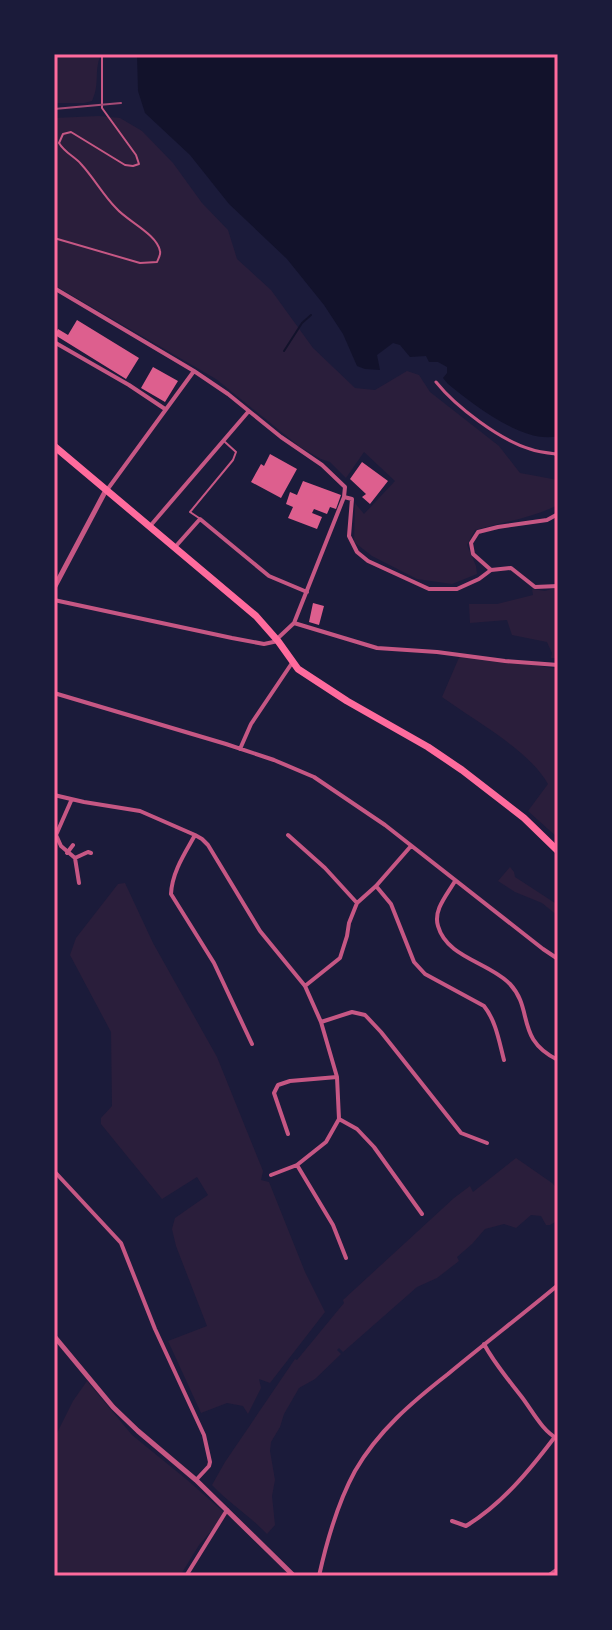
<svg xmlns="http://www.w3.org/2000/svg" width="612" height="1630" font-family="'Exo 2',sans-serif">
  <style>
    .green { fill: #2a1e3b }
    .water { fill: #12122b }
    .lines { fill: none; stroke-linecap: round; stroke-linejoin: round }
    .stream { stroke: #12122b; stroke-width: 2 }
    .building { fill: #dd5f8e }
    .service { stroke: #c65784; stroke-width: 2 }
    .pedestrian { stroke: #c65784; stroke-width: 3 }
    .minor { stroke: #c65784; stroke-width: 4 }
    .tertiary { stroke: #c65784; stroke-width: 5 }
    .primary { stroke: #ff6b9d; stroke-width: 7 }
    .rail { stroke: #a44b75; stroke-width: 2 }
    .neatline { fill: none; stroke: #ff6b9d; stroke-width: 3 }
  </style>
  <rect width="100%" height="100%" fill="#1b1b3a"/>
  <path class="green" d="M54,54H94V56L100,57C94,72 100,84 92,101L84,103H54Z
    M99,116L120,118L142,131L173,163L202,203L228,230L237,259L271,290L313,348L355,388L375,390L407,371L419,375L430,392L499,446L520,473L558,480V505C532,518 503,522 475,530L467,545L476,566L477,574L452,584L417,579L372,556L354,542L355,503L364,514L395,481L364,452L346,478L330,462L321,459L300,447L216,379L54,285V118Z
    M558,587V658H551L552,653L547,642L512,635L507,620L470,623L469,604H497L533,595L532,589L545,591Z
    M461,653L558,669V838L528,811L548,784C528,749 475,721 442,697Z
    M510,867L514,872L515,877L558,905V916L542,903L515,892L498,881Z
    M125,883L153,943L217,1057L263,1171L261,1180L269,1182L305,1272L325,1312L270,1383L259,1379L261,1388L248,1414L243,1406L227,1403L201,1413L168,1341L207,1326L176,1246L172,1229L175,1218L208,1195L197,1177L162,1199L101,1124V1118L112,1106L111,1032L70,955L76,938L118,884Z
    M516,1158L552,1183L558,1189V1220L550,1225H546L541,1216L531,1215L516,1228L504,1224L485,1229L472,1244L457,1257L459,1261L437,1278L417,1287L343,1352L339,1348L337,1350L341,1354L315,1379L299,1388L284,1414L280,1427L271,1442L270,1451L275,1480L272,1496L275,1525L267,1534C250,1516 229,1503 212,1485L225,1462L295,1359L297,1360L344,1303L343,1300L454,1198L470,1186L473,1192Z
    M87,1381L132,1435L186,1479L226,1514L199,1545L180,1576H54V1439L73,1401Z"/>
  <path class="water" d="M137,54H558V436C524,445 473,404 448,384L443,378L447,373V367L438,362H429L426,356L410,357L400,345L393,343L377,355L380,370L365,369L357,366L343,334L324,305L287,259L229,204L190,155L145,113L138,91Z"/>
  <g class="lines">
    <path class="stream" d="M284,351L302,323L311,315"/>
  </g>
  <path class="building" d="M77,320L139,358L126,379L55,335L58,329L68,335Z
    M153,367L178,381L165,402L141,388Z
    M270,454L297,469L281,498L251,482L261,464L264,466Z
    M362,462L388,481L370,504L362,497L366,494L350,479Z
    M303,481L341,495L336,509L330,507L327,514L314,509L312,513L322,517L317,529L288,518L293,507L286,504L290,492L297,495Z
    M313,603L324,606L319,625L309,622Z"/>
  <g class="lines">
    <path class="service" d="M54,238L140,263L157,262C158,259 161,255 160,251C157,234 127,221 116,208C103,195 94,178 81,164C74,156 65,153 59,143L63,134L71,132L125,165L133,166L139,164L136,155L102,108V54
      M199,518L190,512L233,460L236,452L225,442"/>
    <path class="pedestrian" d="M436,382C456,407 500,440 530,449C538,452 547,453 556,454"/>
    <path class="minor" d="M54,288L194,371L228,394L281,437L322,465L345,487L344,497L294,623L278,638
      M54,342L129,385L165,409
      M556,454L558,455
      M107,490L194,371
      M344,497L352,499L349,536L357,552L368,561L429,589H457L479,579L491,570L473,554L471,543L478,532L498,527L547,520L558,514
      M151,525L248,412
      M176,546L200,519L269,576L307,592
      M491,570L511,568L535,587L558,586
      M54,600L232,638L264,644L278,641
      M294,623L377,648L437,652L505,661L558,665
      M54,693L226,744L274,760L314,777L385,825L543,949L558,959
      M240,749L251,724L292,663
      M54,795L84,802L140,811L195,835L202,839L208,845L260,931L305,986L321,1022L337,1077L339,1119L326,1142L297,1165L271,1175
      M71,801L56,835L61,846L75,858L79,883
      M195,835C185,853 172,872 171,894L214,963L252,1044
      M288,835L325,868L357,903
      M67,853L73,845
      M75,858L88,852L91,853
      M455,881C447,895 433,910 438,926C447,958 489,962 510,984C534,1010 515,1039 558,1060
      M376,886L391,904L414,962L425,974L484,1006C496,1021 499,1041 504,1060
      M305,986L340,958L347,936L349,923L357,903L376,886L411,846
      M321,1022L352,1012L365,1015L381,1032L461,1133L487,1143
      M339,1119L357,1129L374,1147L422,1214
      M288,1134L274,1093L278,1085L290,1081L337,1077
      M297,1165L333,1225L346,1258
      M54,1171L121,1243L155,1329L204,1435L210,1462L209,1466L196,1480
      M484,1344C494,1363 508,1379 521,1396C532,1410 542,1431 558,1439
      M452,1521L466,1526C502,1504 529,1471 554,1438
      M186,1576L227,1510
      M319,1576C327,1540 337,1504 355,1471C378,1431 412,1402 448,1374C484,1344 522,1315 558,1285
      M548,1576L558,1569"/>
    <path class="tertiary" d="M54,588L106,490
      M54,1336L113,1407L138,1431L196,1480L294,1576"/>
    <path class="primary" d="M54,446L256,616L278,641L298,669L347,701L428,747L462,770L524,818L558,851"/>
    <path class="rail" d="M54,109L121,103"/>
  </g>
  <rect width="612" height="1630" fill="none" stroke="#1b1b3a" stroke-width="112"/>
  <rect x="56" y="56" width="500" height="1518" class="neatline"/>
</svg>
